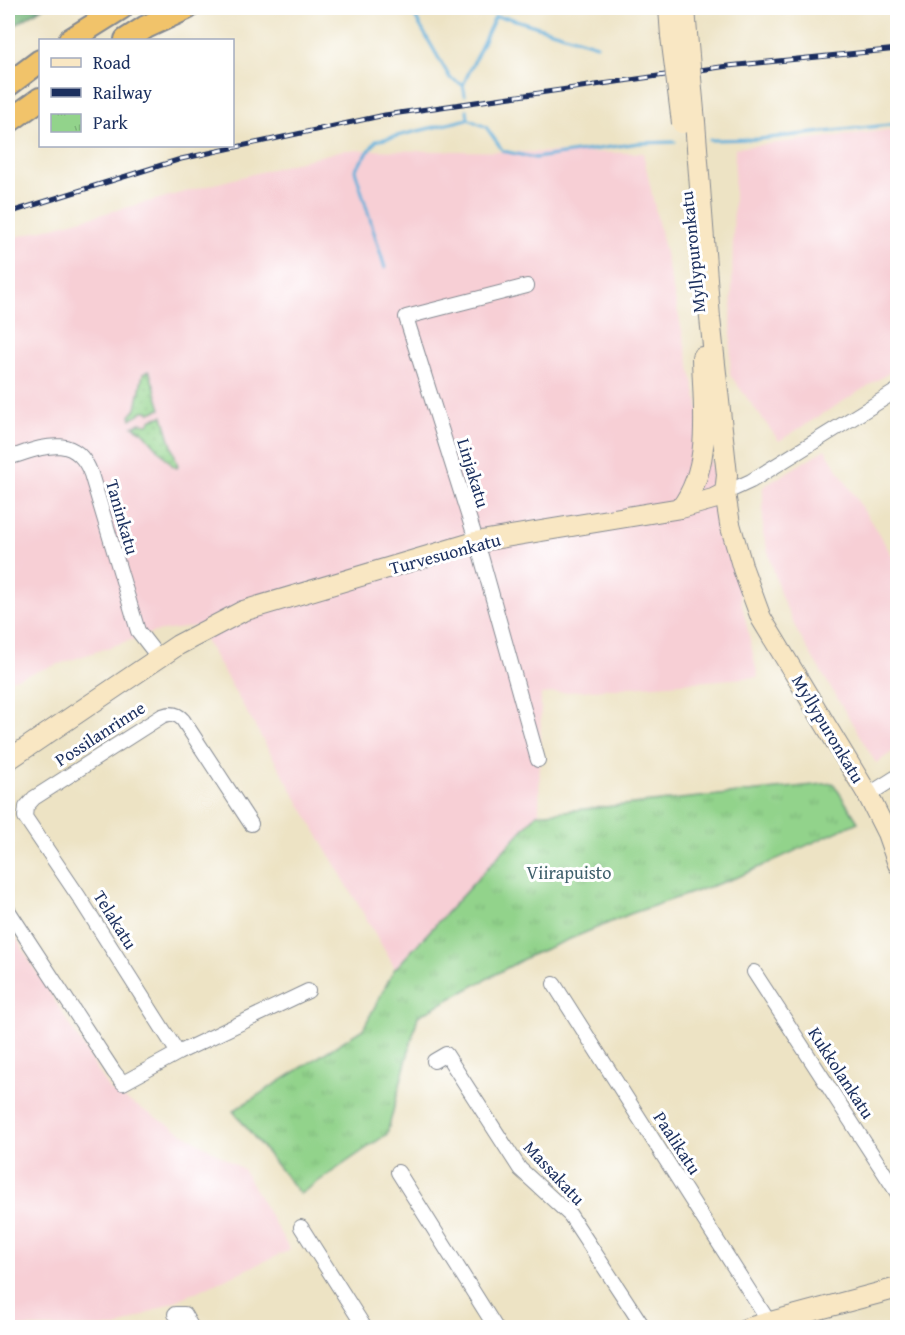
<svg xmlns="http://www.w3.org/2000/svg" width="905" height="1335" font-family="'Gentium Book Plus',serif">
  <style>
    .built { fill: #f7cfd5 }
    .grass { fill: url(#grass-dots); stroke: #568174; stroke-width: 1.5 }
    .forest { fill: url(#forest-firs); stroke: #48726a; stroke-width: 1.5 }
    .park { fill: url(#park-tufts); stroke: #568174; stroke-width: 1.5 }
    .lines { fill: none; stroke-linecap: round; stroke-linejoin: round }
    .stream { stroke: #60afda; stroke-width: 3 }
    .minor-casing { stroke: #848991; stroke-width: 16 }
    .secondary-casing { stroke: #848991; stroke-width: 22 }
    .trunk-casing { stroke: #848991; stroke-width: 26 }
    .minor { stroke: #fff; stroke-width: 14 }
    .secondary { stroke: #f9e7c3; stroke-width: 20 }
    .trunk { stroke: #f1c36a; stroke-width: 22 }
    .rail-casing { stroke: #1b2f5e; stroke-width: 5 }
    .rail { stroke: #fff; stroke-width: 3; stroke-dasharray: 9; stroke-linecap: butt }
    .secondary-bridge-casing { stroke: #848991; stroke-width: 22; stroke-linecap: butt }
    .secondary-bridge { stroke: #f9e7c3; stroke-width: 20 }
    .labels { text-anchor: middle; stroke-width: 6; stroke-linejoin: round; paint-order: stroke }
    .street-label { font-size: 18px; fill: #1b2f5e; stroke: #fff }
    .park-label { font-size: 18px; fill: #3f606c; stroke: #fff }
  </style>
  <defs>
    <pattern id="grass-dots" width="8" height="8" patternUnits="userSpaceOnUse" patternTransform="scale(1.5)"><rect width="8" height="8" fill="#92d38b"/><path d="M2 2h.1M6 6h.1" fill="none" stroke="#7db57a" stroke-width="1.8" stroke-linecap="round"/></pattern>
    <pattern id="forest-firs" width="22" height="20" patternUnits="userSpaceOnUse" patternTransform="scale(1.5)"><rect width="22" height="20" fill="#75b577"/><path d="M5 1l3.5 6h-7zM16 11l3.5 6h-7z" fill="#5f9465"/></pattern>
    <pattern id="park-tufts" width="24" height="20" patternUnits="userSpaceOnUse" patternTransform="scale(1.5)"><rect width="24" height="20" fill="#92d38b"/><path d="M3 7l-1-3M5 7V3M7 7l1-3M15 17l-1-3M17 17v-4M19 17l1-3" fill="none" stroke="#7db57a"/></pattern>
  </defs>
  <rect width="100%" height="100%" fill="#fff"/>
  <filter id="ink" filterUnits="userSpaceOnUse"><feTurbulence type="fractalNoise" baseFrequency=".0167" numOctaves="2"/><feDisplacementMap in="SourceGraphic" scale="12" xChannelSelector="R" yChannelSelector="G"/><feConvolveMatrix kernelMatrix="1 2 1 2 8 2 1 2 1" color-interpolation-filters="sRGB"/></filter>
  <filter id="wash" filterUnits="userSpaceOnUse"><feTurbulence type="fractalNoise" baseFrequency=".008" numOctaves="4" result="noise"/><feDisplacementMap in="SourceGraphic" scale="24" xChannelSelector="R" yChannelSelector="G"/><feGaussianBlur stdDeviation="1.35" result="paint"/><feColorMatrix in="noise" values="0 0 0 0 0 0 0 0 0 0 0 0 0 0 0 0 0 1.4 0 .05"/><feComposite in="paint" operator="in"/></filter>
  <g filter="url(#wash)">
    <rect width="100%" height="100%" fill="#ede3c4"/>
    <path class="built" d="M897,129V368L779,441L730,375L735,148Z
      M343,150L643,153L758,677L541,694L539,814L396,970L197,626L155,632L8,681V239Z
      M825,449L897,563V749L876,763L798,633L781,596L763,534V487Z
      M8,925L110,1090L243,1169L290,1250L117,1327H8Z"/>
    <path class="grass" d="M148,371L150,373L161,409L149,413L148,411H142L138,416L131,419L130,416L136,409L143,374Z
      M163,416L178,466L177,468L173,466L143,432L133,426L140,423L148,424L152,419Z"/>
    <path class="forest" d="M8,8H42L8,30Z"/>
    <path class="park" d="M833,783L858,822L738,877L630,914L529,956L418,1016L387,1134L300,1194L233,1111L363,1029L394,970L537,814Z"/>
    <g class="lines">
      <path class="stream" d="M410,8L450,78L463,85
        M465,95L463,85L495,17L509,18L597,45
        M467,110L468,119
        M710,140L759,139L898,124
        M385,268L355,170L376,141L468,119L486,127L503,151L535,158L639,143L675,142"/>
    </g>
  </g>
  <g filter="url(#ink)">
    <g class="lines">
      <g class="minor-casing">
        <path id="minor" d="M527,286L406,317L481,556L538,760
          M8,458C41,448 75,431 91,474L138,631L159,658
          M725,493L751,481L898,390
          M868,795L898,776
          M8,910L114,1072L123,1083L178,1053L308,991
          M754,972L898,1194
          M554,984L769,1322
          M178,1053L79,897L25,817L26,807L34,798L162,716C170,713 177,713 183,720L251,824
          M434,1061L446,1054L520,1169L570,1215L644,1328
          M398,1172L496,1328
          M301,1227L365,1328
          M175,1314H184L192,1328"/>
      </g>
      <g class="secondary-casing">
        <path id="secondary" d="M669,8L671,36
          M685,8L687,34
          M695,122L710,318L727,475L725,493L730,524L743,569L761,618L868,795L887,833L898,864
          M681,508C713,465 703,408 702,357
          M8,760L178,645L243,611L475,542L681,508L713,499L725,493
          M748,1328L898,1288"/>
      </g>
      <g class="trunk-casing">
        <path id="trunk" d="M70,40L121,8
          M126,40L146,27L187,8
          M8,85L40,61
          M8,122L40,99"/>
      </g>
      <use href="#minor" class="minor"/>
      <use href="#secondary" class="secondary"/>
      <use href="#trunk" class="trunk"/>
      <g class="rail-casing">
        <path id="rail" d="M8,213L181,159L385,115L728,66L898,49"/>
      </g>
      <use href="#rail" class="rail"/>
      <g class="secondary-bridge-casing">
        <path id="secondary-bridge" d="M687,34L695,122
          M671,36L682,123"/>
      </g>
      <use href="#secondary-bridge" class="secondary-bridge"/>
    </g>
  </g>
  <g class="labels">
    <g class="street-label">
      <text transform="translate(693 252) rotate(-96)" y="6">Myllypuronkatu</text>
      <text transform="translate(473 473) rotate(73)" y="6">Linjakatu</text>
      <text transform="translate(122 517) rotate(74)" y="6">Taninkatu</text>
      <text transform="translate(445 554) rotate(-15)" y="6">Turvesuonkatu</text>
      <text transform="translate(828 729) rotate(59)" y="6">Myllypuronkatu</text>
      <text transform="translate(100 734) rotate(-33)" y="6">Possilanrinne</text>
      <text transform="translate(115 920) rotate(58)" y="6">Telakatu</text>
      <text transform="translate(841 1073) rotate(57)" y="6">Kukkolankatu</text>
      <text transform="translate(677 1143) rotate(57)" y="6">Paalikatu</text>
      <text transform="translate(554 1173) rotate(47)" y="6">Massakatu</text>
    </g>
    <g class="park-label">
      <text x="569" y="879">Viirapuisto</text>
    </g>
  </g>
  <rect width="905" height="1335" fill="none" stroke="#fff" stroke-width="30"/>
  <rect x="39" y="39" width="195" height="108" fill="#ffffff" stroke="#a4acbf" stroke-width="1.5"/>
  <rect x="51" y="58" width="30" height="9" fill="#f9e7c3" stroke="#a4acbf" stroke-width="1.5"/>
  <text x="93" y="69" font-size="18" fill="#1b2f5e">Road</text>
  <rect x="51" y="88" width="30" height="9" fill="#1b2f5e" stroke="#a4acbf" stroke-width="1.5"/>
  <text x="93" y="99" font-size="18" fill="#1b2f5e">Railway</text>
  <rect x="51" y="114" width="30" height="18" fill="url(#park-tufts)" stroke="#a4acbf" stroke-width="1.5"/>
  <text x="93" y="129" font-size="18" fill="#1b2f5e">Park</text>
</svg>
